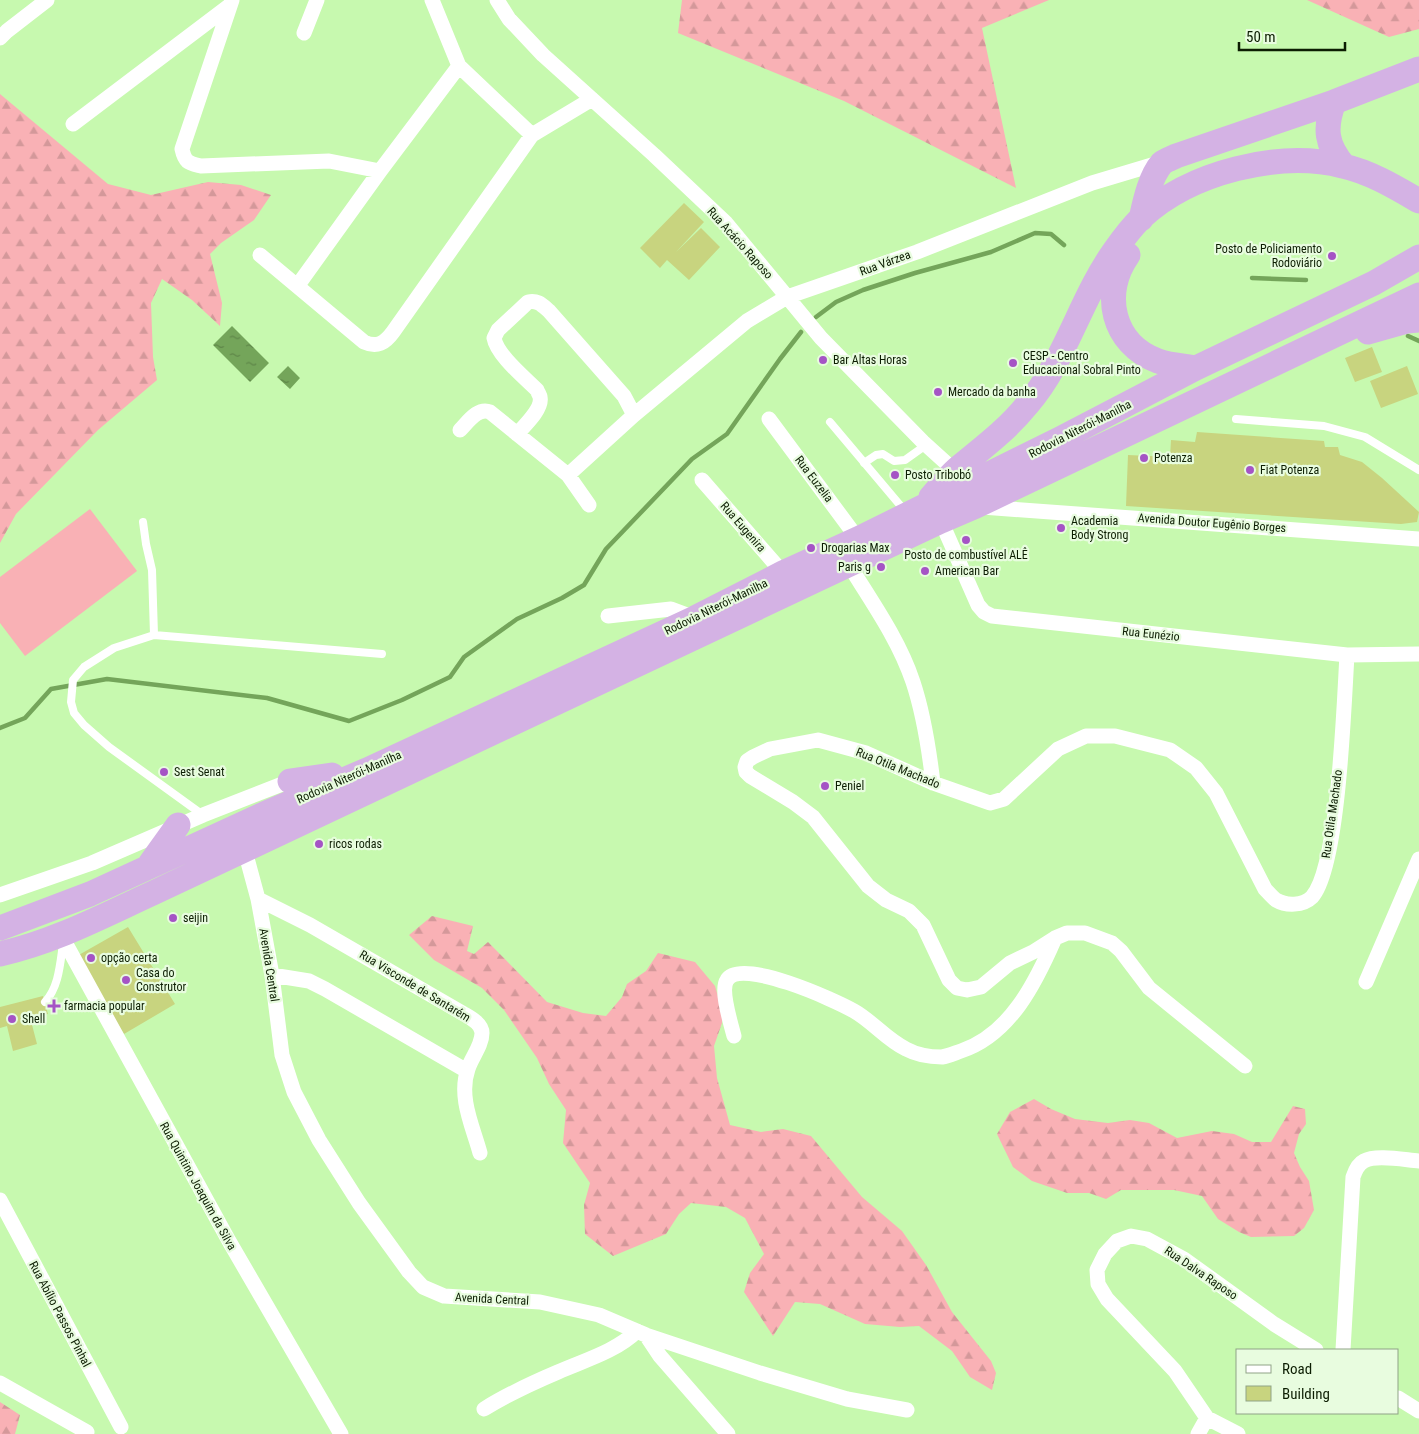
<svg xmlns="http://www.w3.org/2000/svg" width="1419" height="1434" font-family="'Roboto Condensed',sans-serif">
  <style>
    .forest { fill: url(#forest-firs) }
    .pitch { fill: #f9b1b5 }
    .water { fill: url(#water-ripples) }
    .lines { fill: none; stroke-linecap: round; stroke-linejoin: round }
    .stream { stroke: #74a55a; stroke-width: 4.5 }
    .building { fill: #c8d47f }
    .service { stroke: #fff; stroke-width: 8 }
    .minor { stroke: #fff; stroke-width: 15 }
    .trunk { stroke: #d4b2e4; stroke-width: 25 }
    .poi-dot { fill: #a554c5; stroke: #e8fcdf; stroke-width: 2 }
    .labels { text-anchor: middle; stroke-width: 4.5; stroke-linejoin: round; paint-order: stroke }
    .street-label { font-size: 12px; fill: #0c1d02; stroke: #e8fcdf }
    .poi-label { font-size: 12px; fill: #0c1d02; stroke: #e8fcdf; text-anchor: start }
  </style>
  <defs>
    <pattern id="forest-firs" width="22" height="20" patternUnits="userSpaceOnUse" patternTransform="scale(1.25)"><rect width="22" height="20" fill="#f9b1b5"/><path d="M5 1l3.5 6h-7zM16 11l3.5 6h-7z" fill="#d4989a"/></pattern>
    <pattern id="water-ripples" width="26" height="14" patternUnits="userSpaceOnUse" patternTransform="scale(1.25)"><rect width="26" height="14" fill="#74a55a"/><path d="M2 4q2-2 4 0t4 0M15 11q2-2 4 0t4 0" fill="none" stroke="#5e8648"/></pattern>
  </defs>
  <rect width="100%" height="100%" fill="#c7f9af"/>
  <path class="forest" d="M682,0H1049L982,28L1016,188L844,101L678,33Z
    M1307,0H1419V29L1389,37Z
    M0,94L108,184L151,195L208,182L241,185L271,195L254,220L221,243L210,254L222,303L220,326L192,300L162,279L151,303L153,357L157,380L98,430L16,514L0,543Z
    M432,916L473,926L467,951L474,954L488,942L547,1002L583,1013L606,1016L622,997L627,984L646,971L658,953L695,962L715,986L722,1011V1023L714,1046L717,1078L730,1125L761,1132L783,1129L811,1136L862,1197L902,1231L926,1265L952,1312L991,1361L996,1373L992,1390L970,1377L952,1351L919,1326L900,1327L865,1324L820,1304L795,1302L773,1336L744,1292L750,1273L764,1254L745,1218L726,1207L691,1203L679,1214L666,1234L613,1256L585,1234L584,1205L590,1183L563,1143L566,1110L549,1084L537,1058L504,1010L482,988L434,960L409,935Z
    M1034,1099L1051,1109L1075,1119L1108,1123L1130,1120L1149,1123L1177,1138L1212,1131L1234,1134L1252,1142H1271L1293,1106L1305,1109L1306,1124L1299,1134L1294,1153L1300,1167L1309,1181L1314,1210L1304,1228L1294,1236L1251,1237L1239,1232L1218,1219L1202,1196L1174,1190H1121L1106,1199L1089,1193H1067L1032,1181L1013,1167L997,1134L1010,1112Z
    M0,1402L20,1415L15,1434H0Z"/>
  <path class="pitch" d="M90,509L137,571L25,656L0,623V577Z"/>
  <path class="water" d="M232,326L269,363L250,382L213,345Z
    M288,366L300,378L290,389L277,377Z"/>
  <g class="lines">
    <path class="stream" d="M1252,278L1306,280
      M816,317L836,302L863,290L915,273L991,252L1035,233L1051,234L1064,245
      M1408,336L1419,341
      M0,728L25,718L51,689L107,679L267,698L349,721L402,700L450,677L464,657L517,619L562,598L584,585L606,549L692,459L727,434L780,359L801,332"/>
  </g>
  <path class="building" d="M684,203L704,222L676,252L701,228L720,247L689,280L667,260L660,268L640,248Z
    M1372,347L1382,372L1355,382L1345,358Z
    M1407,366L1418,394L1381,408L1370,381Z
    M1197,432L1324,441L1325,447H1338L1340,455L1362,462L1382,478L1419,512L1417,522L1401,524L1126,506L1128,455L1170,457L1171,440L1195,442Z
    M128,927L175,1004L124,1034L77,956Z
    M43,996L48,1014L30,1017L37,1044L13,1051L7,1026L0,1028V1007Z"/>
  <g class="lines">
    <path class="service" d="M1236,419L1324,426L1365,437L1419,470
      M830,422L905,511
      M864,463L876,455L883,454L894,461L905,460L926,445
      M143,522L146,544L152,570L154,635
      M203,815L109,747L84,725L74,713L71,702L73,680L84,667L114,648L154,635L382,654
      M45,1002C59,987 60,964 63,944"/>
    <path class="minor" d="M232,0L182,149C185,163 189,163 201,166L329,161L380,171
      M432,0L459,66L532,135
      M497,0L509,19L543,55L654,155L726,223L821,338L923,442L955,471
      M304,33L317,0
      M0,38L7,31L47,0
      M73,124L229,6
      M260,255L364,342C377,348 385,343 393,332L532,135L592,99
      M298,285L380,171L459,66
      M769,419L858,539
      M460,430C468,422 478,407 490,412L568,475L589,505
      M517,434C524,426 543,409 540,397C540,395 538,393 537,390C524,377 497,355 494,338L498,330L528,302C538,300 542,305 549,311L624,396L634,415
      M568,475L634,415L747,321L787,297L917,252L1092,183L1162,162
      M702,480L783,573
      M982,507L1419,539
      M941,521L978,605L984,612L992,616L1347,655L1419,654
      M849,565C872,602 899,640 913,682C924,715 929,749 933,783
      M608,616L671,609L695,618
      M245,851L258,899L272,975L282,1055L294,1092L319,1140L359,1203L409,1272L423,1287L444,1296L540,1302L599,1315L646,1335L760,1373L847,1399L907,1410
      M0,895L92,863L203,815L290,781
      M258,899L310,925L464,1014C471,1018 482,1024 482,1033C482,1046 471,1058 468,1069C458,1097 473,1127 480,1153
      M61,935L229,1241L341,1434
      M272,975L309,981L325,989L467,1071
      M1366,982L1419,859
      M734,1036C731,1024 720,990 727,980C740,957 835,1000 854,1011C872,1021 887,1040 906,1049C917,1055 929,1057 942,1057C948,1056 955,1053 961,1051C1010,1035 1036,982 1055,938
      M1245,1066L1149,988L1121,951L1112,943L1085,933H1067L1055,938L1033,952L1010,963L981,987L967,990L957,988L949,980L923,925L909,911L886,900L868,886L813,817L793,802L750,776L746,772L745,767L747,761L753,757L770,749L818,740L866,753L933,783L990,803L1004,799L1058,749L1086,736H1115L1170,750L1196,768L1216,793L1265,889C1268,892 1272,897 1276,900C1286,906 1303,906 1312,897C1339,867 1344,702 1347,655
      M0,1200L121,1427
      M646,1335L660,1356L728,1434
      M1343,1350L1353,1177C1355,1171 1358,1164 1364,1161C1376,1154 1405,1160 1419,1161
      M0,1383L87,1432
      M1398,1398L1419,1411
      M484,1409C508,1394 532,1383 558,1372C585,1360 615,1352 637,1331
      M1198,1434L1207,1418
      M1238,1434L1207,1418L1175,1371L1107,1299L1098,1284L1097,1270L1105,1254L1117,1241L1131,1236L1147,1239L1184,1259L1274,1324L1316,1350"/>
    <path class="trunk" d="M1334,102C1324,128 1326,145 1344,166
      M1141,219C1145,201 1150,177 1162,163C1166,160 1172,158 1176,156L1334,102L1419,69
      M1128,255C1101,293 1112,344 1158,361C1169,365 1184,366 1196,368
      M1368,332L1407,321L1419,320
      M931,497C940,487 948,477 957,469C981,449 1007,430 1027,405C1066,360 1080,299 1115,250C1122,240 1132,227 1141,218C1190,172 1279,150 1343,166C1370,172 1395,187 1419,201
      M290,781L332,775
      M150,864L178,825
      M0,928L90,894L264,814L367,770L695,618L783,573L858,539L1060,439L1196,368L1374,283L1419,257
      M0,954C54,942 103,916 153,893L941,521L976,506L1419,295"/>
  </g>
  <g class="poi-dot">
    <circle cx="1332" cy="256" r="5"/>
    <circle cx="823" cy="360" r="5"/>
    <circle cx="1013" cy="363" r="5"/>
    <circle cx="938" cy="392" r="5"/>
    <circle cx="1144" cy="458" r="5"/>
    <circle cx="1250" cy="470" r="5"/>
    <circle cx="895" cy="475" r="5"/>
    <circle cx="1061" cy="528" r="5"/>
    <circle cx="966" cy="540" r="5"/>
    <circle cx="811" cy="548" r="5"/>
    <circle cx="881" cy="567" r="5"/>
    <circle cx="925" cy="571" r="5"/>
    <circle cx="164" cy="772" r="5"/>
    <circle cx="825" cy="786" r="5"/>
    <circle cx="319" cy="844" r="5"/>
    <circle cx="173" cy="918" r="5"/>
    <circle cx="91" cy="958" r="5"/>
    <circle cx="126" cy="980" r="5"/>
    <path d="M51.5 998.5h5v5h5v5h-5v5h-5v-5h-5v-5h5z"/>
    <circle cx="12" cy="1019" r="5"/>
  </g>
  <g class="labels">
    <g class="street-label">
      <text transform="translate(740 243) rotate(48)" y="4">Rua Acácio Raposo</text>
      <text transform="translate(885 263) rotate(-20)" y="4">Rua Várzea</text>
      <text transform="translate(1080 429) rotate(-27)" y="4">Rodovia Niterói-Manilha</text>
      <text transform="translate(814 479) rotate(53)" y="4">Rua Euzelia</text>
      <text transform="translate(1212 523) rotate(4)" y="4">Avenida Doutor Eugênio Borges</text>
      <text transform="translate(743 527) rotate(49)" y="4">Rua Eugenira</text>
      <text transform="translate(716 607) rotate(-26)" y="4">Rodovia Niterói-Manilha</text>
      <text transform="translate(1151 634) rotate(6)" y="4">Rua Eunézio</text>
      <text transform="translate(898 768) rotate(22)" y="4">Rua Otila Machado</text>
      <text transform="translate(349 777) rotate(-24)" y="4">Rodovia Niterói-Manilha</text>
      <text transform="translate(1332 814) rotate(-82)" y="4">Rua Otila Machado</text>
      <text transform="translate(269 965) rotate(81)" y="4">Avenida Central</text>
      <text transform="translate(415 986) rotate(31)" y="4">Rua Visconde de Santarém</text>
      <text transform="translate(198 1186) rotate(61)" y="4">Rua Quintino Joaquim da Silva</text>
      <text transform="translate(1201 1273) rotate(34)" y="4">Rua Dalva Raposo</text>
      <text transform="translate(492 1299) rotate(3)" y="4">Avenida Central</text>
      <text transform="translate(60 1314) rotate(62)" y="4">Rua Abílio Passos Pinhal</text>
    </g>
    <g class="poi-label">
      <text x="1322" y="253" text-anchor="end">Posto de Policiamento<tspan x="1322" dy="14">Rodoviário</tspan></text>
      <text x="1023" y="360">CESP - Centro<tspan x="1023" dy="14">Educacional Sobral Pinto</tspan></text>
      <text x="833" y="364">Bar Altas Horas</text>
      <text x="948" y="396">Mercado da banha</text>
      <text x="1154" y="462">Potenza</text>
      <text x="1260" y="474">Fiat Potenza</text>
      <text x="905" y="479">Posto Tribobó</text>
      <text x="1071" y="525">Academia<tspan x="1071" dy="14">Body Strong</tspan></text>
      <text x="821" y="552">Drogarias Max</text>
      <text x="966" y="559" text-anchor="middle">Posto de combustível ALÊ</text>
      <text x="871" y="571" text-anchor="end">Paris g</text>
      <text x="935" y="575">American Bar</text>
      <text x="174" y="776">Sest Senat</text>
      <text x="835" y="790">Peniel</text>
      <text x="329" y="848">ricos rodas</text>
      <text x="183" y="922">seijin</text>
      <text x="101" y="962">opção certa</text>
      <text x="136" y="977">Casa do<tspan x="136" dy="14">Construtor</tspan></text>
      <text x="64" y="1010">farmacia popular</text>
      <text x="22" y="1023">Shell</text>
    </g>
  </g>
  <rect x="1236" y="1349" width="162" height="65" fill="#e8fcdf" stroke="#90a387"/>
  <rect x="1246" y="1365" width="25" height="8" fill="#ffffff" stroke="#90a387"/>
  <text x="1282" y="1374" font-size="15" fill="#0c1d02">Road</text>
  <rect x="1246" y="1386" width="25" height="15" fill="#c8d47f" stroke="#90a387"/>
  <text x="1282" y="1399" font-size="15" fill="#0c1d02">Building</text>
  <path d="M1239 42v8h106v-8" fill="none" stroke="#0c1d02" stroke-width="2.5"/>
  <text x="1246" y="42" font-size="15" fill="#0c1d02" stroke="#e8fcdf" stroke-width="4" paint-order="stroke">50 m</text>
</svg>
